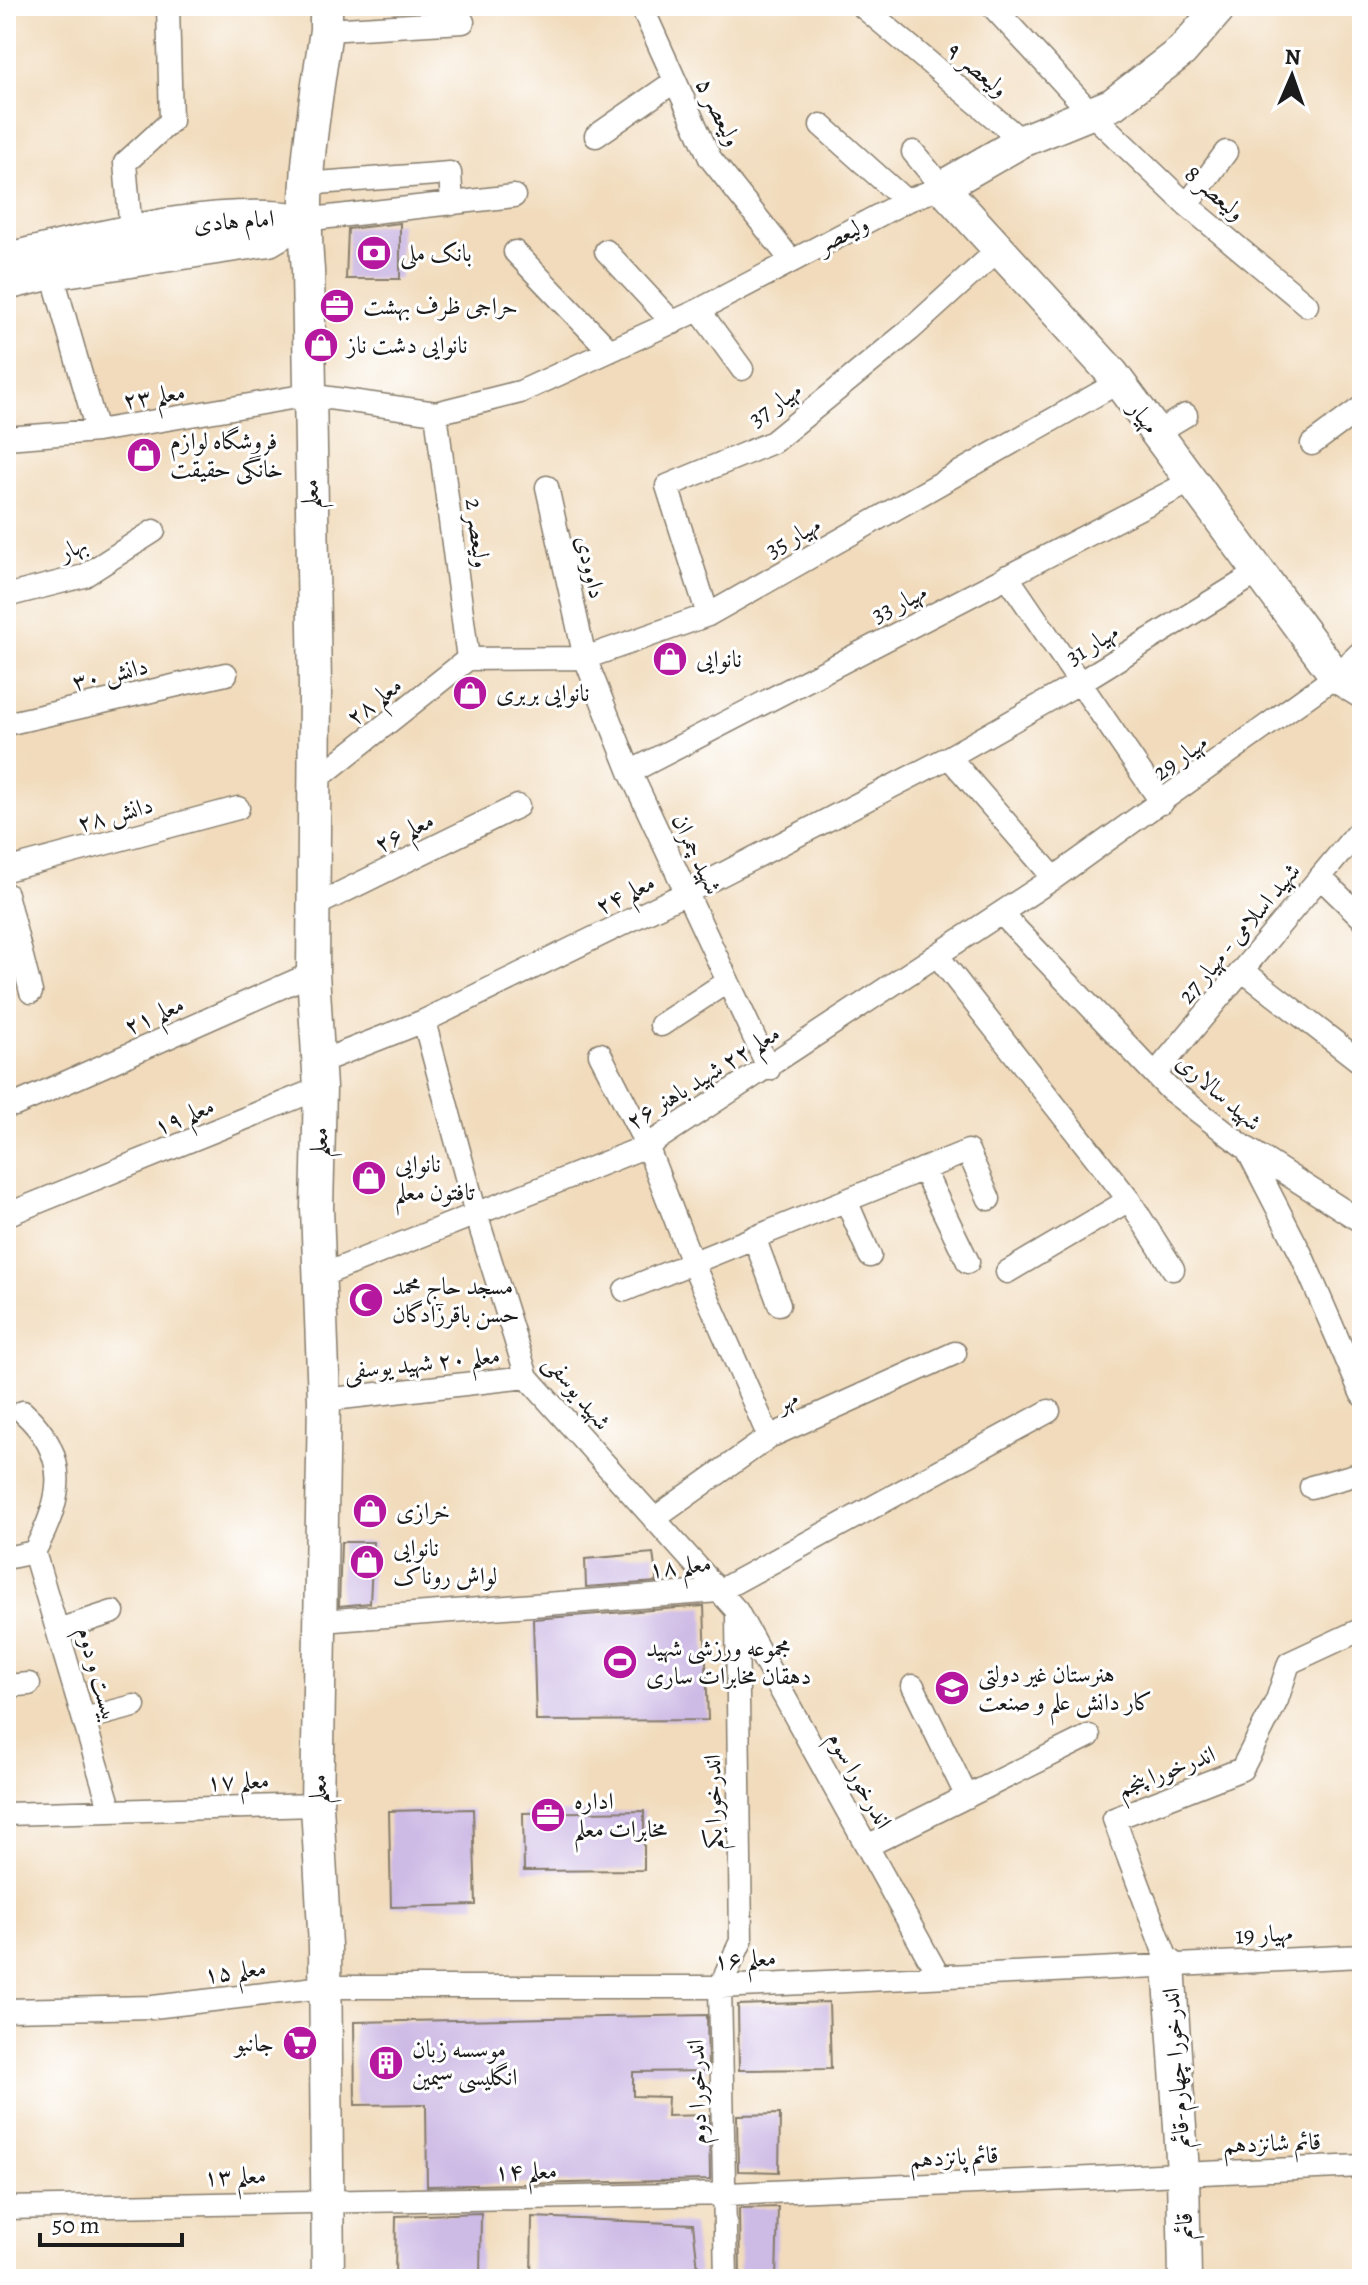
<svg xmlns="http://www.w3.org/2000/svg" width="1368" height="2285" font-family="Alegreya,Amiri,serif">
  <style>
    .building { fill: #cdbae5 }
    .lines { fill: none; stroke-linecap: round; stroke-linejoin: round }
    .street-casing { stroke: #867c6c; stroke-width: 25 }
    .secondary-casing { stroke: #867c6c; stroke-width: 35 }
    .street { stroke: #fff; stroke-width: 22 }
    .secondary { stroke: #fff; stroke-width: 32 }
    .labels { text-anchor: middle; stroke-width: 6; stroke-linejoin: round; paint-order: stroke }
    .street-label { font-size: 24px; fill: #1c1c1c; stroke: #fff }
    .poi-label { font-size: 24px; fill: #1c1c1c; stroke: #fff; text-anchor: start }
  </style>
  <rect width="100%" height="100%" fill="#fff"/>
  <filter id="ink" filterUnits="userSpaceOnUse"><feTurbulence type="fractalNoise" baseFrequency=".0125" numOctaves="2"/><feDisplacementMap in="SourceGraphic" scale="16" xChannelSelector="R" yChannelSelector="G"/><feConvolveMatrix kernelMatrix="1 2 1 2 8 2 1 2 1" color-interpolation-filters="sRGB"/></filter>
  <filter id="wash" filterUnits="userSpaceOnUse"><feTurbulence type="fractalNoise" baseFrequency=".006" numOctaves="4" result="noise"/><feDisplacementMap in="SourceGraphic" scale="32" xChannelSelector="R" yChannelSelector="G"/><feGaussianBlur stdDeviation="1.8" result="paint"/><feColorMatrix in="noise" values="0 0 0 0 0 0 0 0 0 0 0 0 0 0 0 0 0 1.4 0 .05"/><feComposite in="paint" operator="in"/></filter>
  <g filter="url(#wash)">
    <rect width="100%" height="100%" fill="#f1dbbc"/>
    <g id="blocks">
      <path class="building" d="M400,223V279H346L348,229Z
        M341,1542H373L370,1603L339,1606Z
        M653,1553L657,1582L586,1587L585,1559Z
        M704,1606L708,1720L536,1721L533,1619Z
        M473,1809L476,1905L391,1907L389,1811Z
        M644,1811V1870L524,1871L523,1813Z
        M829,2002L831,2069L739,2070L738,2005Z
        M707,2015L708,2071L633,2072V2096L668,2097L667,2116L709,2115L710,2180L427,2186L426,2104L355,2105L354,2022Z
        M780,2114L779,2172L738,2171L737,2115Z
        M778,2207L776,2279H740L739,2208Z
        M481,2213L480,2279H395L396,2216Z
        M532,2217L693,2224L699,2277L531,2279Z"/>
    </g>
  </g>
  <g filter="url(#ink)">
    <use href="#blocks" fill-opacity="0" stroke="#867c6c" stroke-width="2"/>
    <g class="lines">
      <g class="street-casing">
        <path id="street" d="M862,6L1022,141
          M992,6L1093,115L1187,205L1307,305
          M645,14L710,158L791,260
          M326,30L463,22
          M821,125L906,201
          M596,136L675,81
          M304,184L450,173L452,204
          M1187,205L1226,152
          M303,220L514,196
          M131,231L125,163L171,121L168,6
          M606,251L673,323
          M515,252L610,351
          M52,273L97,431
          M699,310L742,369
          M436,413L468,659
          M1156,433L1186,415
          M6,438L97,431L308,395L436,413L520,392L699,310L906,201L942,187L913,152
          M1312,444L1362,407
          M547,487L585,658L630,772L769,1069
          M1007,576L1162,803
          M6,596L84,576L154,531
          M708,615L667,486L773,442L910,330L999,249
          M468,659L585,658L708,615L1119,382
          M6,724L226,674
          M630,772L1192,481
          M312,783L468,659
          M6,870L238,808
          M1320,877L1362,918
          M1054,878L1336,676L1362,651
          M6,894L31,992
          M314,906L518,806
          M1001,913L1169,1089L1247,1149L1301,1254L1362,1395
          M937,955L1129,1200L1173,1269
          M1242,970L1362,1063
          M424,1021L476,1214L527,1377L737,1611L938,1975
          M661,1025L728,981
          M600,1054L647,1146L692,1262L769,1437
          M317,1063L424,1021L686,893L949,757L1079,683L1259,572
          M1156,1073L1362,827
          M15,1105L313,973
          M1248,1149L1362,1222
          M923,1169L968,1262
          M846,1200L870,1256
          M6,1215L320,1088
          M754,1237L779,1304
          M1007,1272L1129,1200
          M320,1276L647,1146L1054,878L949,757
          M625,1290L968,1151L989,1199
          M324,1400L527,1377
          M23,1412C71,1456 63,1499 34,1552
          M1311,1487L1362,1473
          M654,1519L769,1437L955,1353
          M34,1552L111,1811
          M6,1558L34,1552
          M321,1621L719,1591L1049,1411
          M58,1630L113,1612
          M6,1686L29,1684
          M913,1686L967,1797
          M84,1719L134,1706
          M6,1814L317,1805
          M867,1846L1089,1736
          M1169,1965L1114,1819L1242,1769L1277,1700L1289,1663L1362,1629
          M6,2010L153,2007L324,1987H720L1362,1956
          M6,2208L727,2194L1362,2166
          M726,2279L720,1987L741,1941L737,1616"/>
      </g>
      <g class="secondary-casing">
        <path id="secondary" d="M326,6V30C314,115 300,184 308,270L315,686L313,973L320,1088L317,1208L324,1400L317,1805L325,1946L328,2279
          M1221,6L1182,51L1113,104L1022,141L942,187L1112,373L1336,676L1362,692
          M6,259C97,239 211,206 303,220
          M6,284L52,273L269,240L303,220
          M1169,1965L1183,2172L1185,2279"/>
      </g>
      <use href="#street" class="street"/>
      <use href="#secondary" class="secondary"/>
    </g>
  </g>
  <defs>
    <g id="bank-disc" transform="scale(1.8)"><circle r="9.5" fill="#b5179e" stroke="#fff"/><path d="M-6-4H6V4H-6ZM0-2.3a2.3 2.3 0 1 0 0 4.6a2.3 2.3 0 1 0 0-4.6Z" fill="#fff"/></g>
    <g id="office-disc" transform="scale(1.8)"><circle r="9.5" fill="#b5179e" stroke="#fff"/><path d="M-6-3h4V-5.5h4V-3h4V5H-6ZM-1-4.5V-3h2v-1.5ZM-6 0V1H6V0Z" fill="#fff"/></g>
    <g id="shop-disc" transform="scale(1.8)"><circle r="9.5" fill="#b5179e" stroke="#fff"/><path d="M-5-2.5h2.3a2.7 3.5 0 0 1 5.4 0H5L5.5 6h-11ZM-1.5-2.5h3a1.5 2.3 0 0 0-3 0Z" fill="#fff"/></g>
    <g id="mosque-disc" transform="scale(1.8)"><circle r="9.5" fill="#b5179e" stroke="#fff"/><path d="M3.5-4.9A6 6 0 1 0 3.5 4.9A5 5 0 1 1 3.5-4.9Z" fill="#fff"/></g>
    <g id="stadium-disc" transform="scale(1.8)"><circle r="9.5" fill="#b5179e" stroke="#fff"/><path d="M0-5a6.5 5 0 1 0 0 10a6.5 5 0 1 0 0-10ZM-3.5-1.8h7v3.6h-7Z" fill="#fff"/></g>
    <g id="school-disc" transform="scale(1.8)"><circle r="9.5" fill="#b5179e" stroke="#fff"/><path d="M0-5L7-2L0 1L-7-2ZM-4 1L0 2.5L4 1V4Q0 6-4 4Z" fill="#fff"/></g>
    <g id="supermarket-disc" transform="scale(1.8)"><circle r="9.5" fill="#b5179e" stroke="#fff"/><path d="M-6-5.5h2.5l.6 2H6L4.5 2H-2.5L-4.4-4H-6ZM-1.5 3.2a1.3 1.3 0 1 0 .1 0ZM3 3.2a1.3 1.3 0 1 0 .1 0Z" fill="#fff"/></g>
    <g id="building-disc" transform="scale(1.8)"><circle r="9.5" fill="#b5179e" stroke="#fff"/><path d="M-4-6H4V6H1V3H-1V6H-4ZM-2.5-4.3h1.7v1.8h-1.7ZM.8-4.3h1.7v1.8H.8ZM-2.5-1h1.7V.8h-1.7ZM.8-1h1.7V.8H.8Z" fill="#fff"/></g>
  </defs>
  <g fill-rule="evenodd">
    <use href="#bank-disc" x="374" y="253"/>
    <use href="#office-disc" x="337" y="306"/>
    <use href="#shop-disc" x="321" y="345"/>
    <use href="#shop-disc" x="144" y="455"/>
    <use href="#shop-disc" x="670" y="659"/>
    <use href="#shop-disc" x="470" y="693"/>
    <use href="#shop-disc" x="369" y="1178"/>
    <use href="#mosque-disc" x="366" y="1300"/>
    <use href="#shop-disc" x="370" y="1511"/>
    <use href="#shop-disc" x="367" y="1562"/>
    <use href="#stadium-disc" x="620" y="1662"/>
    <use href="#school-disc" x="952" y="1688"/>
    <use href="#office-disc" x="548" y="1815"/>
    <use href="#supermarket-disc" x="300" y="2043"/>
    <use href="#building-disc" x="386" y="2063"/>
  </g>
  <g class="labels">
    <g class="street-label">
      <text transform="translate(977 69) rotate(40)" y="8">ولیعصر ۹</text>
      <text transform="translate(719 112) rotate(64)" y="8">ولیعصر ۵</text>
      <text transform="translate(1215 193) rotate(41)" y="8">ولیعصر 8</text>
      <text transform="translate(234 221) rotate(-4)" y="8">امام هادی</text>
      <text transform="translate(843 234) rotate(-27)" y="8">ولیعصر</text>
      <text transform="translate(154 396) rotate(-9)" y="8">معلم ۲۳</text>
      <text transform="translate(775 404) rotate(-36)" y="8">مهیار 37</text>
      <text transform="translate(1144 417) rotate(53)" y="8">مهیار</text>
      <text transform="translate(310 494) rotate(-91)" y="8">معلم</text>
      <text transform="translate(478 533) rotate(83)" y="8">ولیعصر 2</text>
      <text transform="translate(793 537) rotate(-30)" y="8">مهیار 35</text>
      <text transform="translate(73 548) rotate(-24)" y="8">بهار</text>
      <text transform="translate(591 567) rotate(77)" y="8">داوودی</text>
      <text transform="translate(899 603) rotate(-27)" y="8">مهیار 33</text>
      <text transform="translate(1092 644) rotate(-32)" y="8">مهیار 31</text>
      <text transform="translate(110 674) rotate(-13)" y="8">دانش ۳۰</text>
      <text transform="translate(374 701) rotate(-38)" y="8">معلم ۲۸</text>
      <text transform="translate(1180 757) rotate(-36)" y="8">مهیار 29</text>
      <text transform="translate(115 814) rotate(-15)" y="8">دانش ۲۸</text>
      <text transform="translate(404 832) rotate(-26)" y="8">معلم ۲۶</text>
      <text transform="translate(697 854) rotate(65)" y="8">شهید چمران</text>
      <text transform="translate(625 894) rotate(-26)" y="8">معلم ۲۴</text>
      <text transform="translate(1239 933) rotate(-50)" y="8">شهید اسلامی - مهیار 27</text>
      <text transform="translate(154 1015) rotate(-24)" y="8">معلم ۲۱</text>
      <text transform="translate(703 1077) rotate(-32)" y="8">معلم ۲۲ شهید باهنر ۲۶</text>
      <text transform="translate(1219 1092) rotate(41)" y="8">شهید سالاری</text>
      <text transform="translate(184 1116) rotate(-22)" y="8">معلم ۱۹</text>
      <text transform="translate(319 1142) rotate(-88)" y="8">معلم</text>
      <text transform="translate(422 1363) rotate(-6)" y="8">معلم ۲۰ شهید یوسفی</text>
      <text transform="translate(578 1392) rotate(51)" y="8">شهید یوسفی</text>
      <text transform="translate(787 1400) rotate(-24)" y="8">مهر</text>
      <text transform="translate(680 1566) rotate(-6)" y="8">معلم ۱۸</text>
      <text transform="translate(98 1674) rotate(74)" y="8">بیست و دوم</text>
      <text transform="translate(1166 1771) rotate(-21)" y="8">اندرخورا پنجم</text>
      <text transform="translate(860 1780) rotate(61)" y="8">اندرخورا سوم</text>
      <text transform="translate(238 1781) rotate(-2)" y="8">معلم ١٧</text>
      <text transform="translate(318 1789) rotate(-90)" y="8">معلم</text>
      <text transform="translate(713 1802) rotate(-91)" y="8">اندرخورا یکم</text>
      <text transform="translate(1264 1934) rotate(-3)" y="8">مهیار 19</text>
      <text transform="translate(745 1959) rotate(-3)" y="8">معلم ۱۶</text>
      <text transform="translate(235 1971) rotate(-7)" y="8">معلم ۱۵</text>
      <text transform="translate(1176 2068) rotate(-94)" y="8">اندرخورا چهارم-قائم</text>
      <text transform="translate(697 2092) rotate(-92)" y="8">اندرخورا دوم</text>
      <text transform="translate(1272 2143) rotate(-2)" y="8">قائم شانزدهم</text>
      <text transform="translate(954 2157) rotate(-3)" y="8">قائم پانزدهم</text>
      <text transform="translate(526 2171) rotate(-1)" y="8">معلم ۱۴</text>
      <text transform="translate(235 2176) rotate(-2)" y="8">معلم ١٣</text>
      <text transform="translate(1184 2226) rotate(-91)" y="8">قائم</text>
    </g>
    <g class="poi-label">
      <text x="400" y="261">بانک ملی</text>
      <text x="363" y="314">حراجی ظرف بهشت</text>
      <text x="347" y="353">نانوایی دشت ناز</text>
      <text x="170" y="449">فروشگاه لوازم<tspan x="170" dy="28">خانگی حقیقت</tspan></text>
      <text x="696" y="667">نانوایی</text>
      <text x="496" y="701">نانوایی بربری</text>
      <text x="395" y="1172">نانوایی<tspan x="395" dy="28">تافتون معلم</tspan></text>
      <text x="392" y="1294">مسجد حاج محمد<tspan x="392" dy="28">حسن باقرزادگان</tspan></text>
      <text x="396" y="1519">خرازی</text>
      <text x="393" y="1556">نانوایی<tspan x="393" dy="28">لواش روناک</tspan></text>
      <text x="646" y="1656">مجموعه ورزشی شهید<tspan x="646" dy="28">دهقان مخابرات ساری</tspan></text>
      <text x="978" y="1682">هنرستان غیر دولتی<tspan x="978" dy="28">کار دانش علم و صنعت</tspan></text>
      <text x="574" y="1809">اداره<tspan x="574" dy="28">مخابرات معلم</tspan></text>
      <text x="274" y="2051" text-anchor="end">جانبو</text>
      <text x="412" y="2057">موسسه زبان<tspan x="412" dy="28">انگلیسی سیمین</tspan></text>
    </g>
  </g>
  <rect width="1368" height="2285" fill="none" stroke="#fff" stroke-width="32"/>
  <g transform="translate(1292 76) rotate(2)" stroke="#ffffff" stroke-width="6" paint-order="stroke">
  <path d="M0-6L14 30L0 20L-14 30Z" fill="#1c1c1c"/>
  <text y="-12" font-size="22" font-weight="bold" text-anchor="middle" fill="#1c1c1c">N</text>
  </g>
  <path d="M40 2233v12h142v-12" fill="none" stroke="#1c1c1c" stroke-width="4"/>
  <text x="52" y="2233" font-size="24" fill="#1c1c1c" stroke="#ffffff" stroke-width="6" paint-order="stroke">50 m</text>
</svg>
